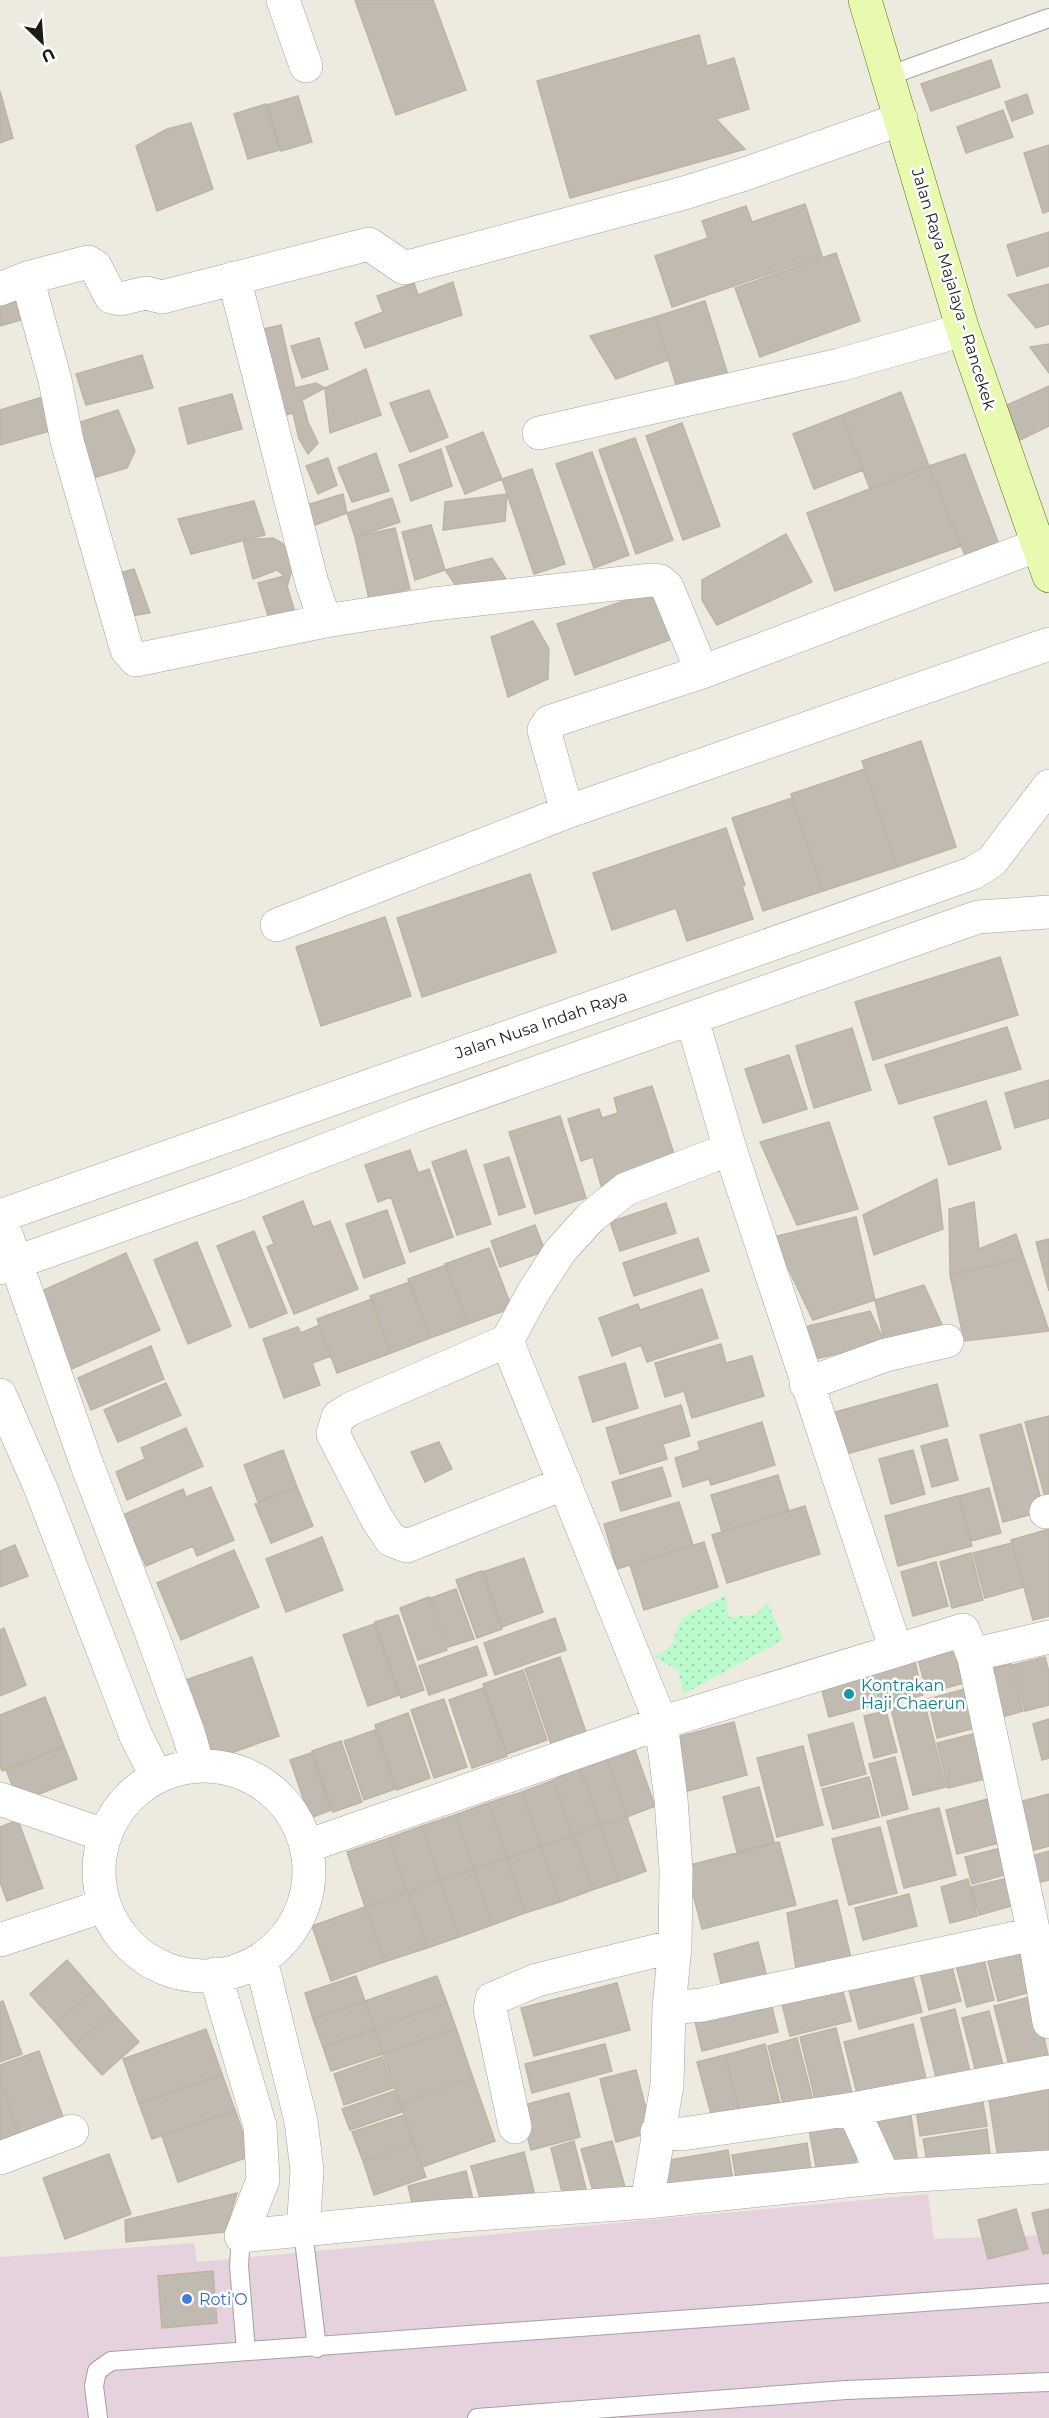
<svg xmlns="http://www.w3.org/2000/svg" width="1049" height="2418" font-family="Montserrat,sans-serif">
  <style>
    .railway { fill: #e6d1de }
    .park { fill: url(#park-dots) }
    .building { fill: #c1bab0; stroke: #bfb4a2; stroke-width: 1.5 }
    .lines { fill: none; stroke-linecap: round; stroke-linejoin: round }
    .service-casing { stroke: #a2a2a2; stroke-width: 20 }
    .minor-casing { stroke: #a2a2a2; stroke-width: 34 }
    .secondary-casing { stroke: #507102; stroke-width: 34 }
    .service { stroke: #fff; stroke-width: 18 }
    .minor { stroke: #fff; stroke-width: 33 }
    .secondary { stroke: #e8fab0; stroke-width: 33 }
    .culture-dot { fill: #0f9aa8; stroke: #fff; stroke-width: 2 }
    .shop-dot { fill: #3f7fe0; stroke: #fff; stroke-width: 2 }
    .labels { text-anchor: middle; stroke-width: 5; stroke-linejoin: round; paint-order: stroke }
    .street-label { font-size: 16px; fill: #1b1b1b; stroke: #fff }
    .culture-label { font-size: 16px; fill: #0d838f; stroke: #fff; text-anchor: start }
    .shop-label { font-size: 16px; fill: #366cbe; stroke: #fff; text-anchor: start }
  </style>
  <defs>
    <pattern id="park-dots" width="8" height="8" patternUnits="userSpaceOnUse" patternTransform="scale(1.5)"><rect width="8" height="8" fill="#bafacc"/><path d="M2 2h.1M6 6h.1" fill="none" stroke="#9fd6af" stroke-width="1.8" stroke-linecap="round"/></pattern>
  </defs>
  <rect width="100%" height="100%" fill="#edebe0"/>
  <path class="railway" d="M928,2194L934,2239L1049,2235V2418H0V2257L194,2243L197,2262Z"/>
  <path class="park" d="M726,1595L728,1617L755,1615L768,1603L783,1640L684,1694L678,1670L654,1657L671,1646L681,1619Z"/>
  <path class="building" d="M355,0H433L466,90L396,115Z
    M699,35L707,66L734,58L749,109L716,119L745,149L570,198L537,81Z
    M991,60L1000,87L931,111L921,84Z
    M0,91L13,138L0,143Z
    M1027,94L1033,113L1012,121L1005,102Z
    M298,96L312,142L281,151L267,105Z
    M266,104L280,150L248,159L234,114Z
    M1003,110L1013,137L966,153L957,127Z
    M191,123L213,189L157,211L136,146L167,129Z
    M1049,145V211L1043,213L1024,153Z
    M805,204L822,256L672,307L655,256L708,238L702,221L746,206L752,222Z
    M1049,232V266L1017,276L1007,245Z
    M836,253L860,321L760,357L735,288Z
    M453,282L462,315L365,348L355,323L383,312L377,296L414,283L418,295Z
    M1049,284V324L1036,328L1008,295Z
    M15,299L21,320L0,326V304Z
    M705,301L728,375L678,391L655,317Z
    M655,317L668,360L616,379L590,336Z
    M281,325L295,388L316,383L325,388L302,400L308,422L318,443L308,454L299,439L293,413L272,418L251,332Z
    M319,338L328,369L302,378L291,346Z
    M1049,344V373L1030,347Z
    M142,355L153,388L86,405L76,374Z
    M366,369L381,415L330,433L325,388Z
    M1049,386V426L1020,440L1005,406Z
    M429,390L448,437L410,452L390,403Z
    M901,392L929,466L870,489L842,415Z
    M232,394L242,429L188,444L179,408Z
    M46,396L50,431L0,445V410Z
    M118,410L135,451L127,468L86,480L65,427Z
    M842,415L863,470L814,489L793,434Z
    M682,423L720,526L683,540L646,436Z
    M483,432L502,479L465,494L446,447Z
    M635,438L673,540L636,554L599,450Z
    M441,449L452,486L411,501L399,465Z
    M592,452L629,555L594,568L556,464Z
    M376,453L389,491L352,502L338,468Z
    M965,454L1001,550L968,563L929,466Z
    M328,458L337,485L318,494L306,466Z
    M929,466L961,546L835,591L807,513Z
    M532,469L565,564L534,574L502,479Z
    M343,494L347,513L307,528L300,507Z
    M507,494L505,521L443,530L445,502Z
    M392,498L400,522L355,537L347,513Z
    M254,501L265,535L191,554L178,519Z
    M431,525L445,570L415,580L402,532Z
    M395,528L410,589L369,599L355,537Z
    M786,534L812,582L717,625L702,600V580Z
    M273,538L282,543L295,559L287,587L284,576L277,570L253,579L243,540Z
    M492,558L508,582L461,593L445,570Z
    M134,569L150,613L125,617L113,575Z
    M284,576L298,622L272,629L258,583Z
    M653,591L672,639L575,675L557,624Z
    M533,621L549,649L548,679L508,697L491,637Z
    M921,741L956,847L897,867L862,761Z
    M865,769L897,867L823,891L791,794Z
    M792,798L823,891L763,911L732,818Z
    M726,828L745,885L742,886L753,919L687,941L676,908L612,930L593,873Z
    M530,874L556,952L422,997L397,918Z
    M385,917L411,996L321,1026L296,947Z
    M1000,957L1018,1015L873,1060L855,1002Z
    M1007,1027L1021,1069L899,1104L885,1065Z
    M852,1028L871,1090L814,1108L796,1046Z
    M789,1055L807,1109L763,1123L745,1069Z
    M1049,1080V1118L1015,1128L1005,1093Z
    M652,1086L675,1157L602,1189L593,1157L581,1161L568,1119L599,1109L602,1118L618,1113L614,1098Z
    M986,1101L1001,1149L949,1165L934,1117Z
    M560,1116L586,1198L535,1214L509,1132Z
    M829,1122L858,1209L797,1225L760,1142Z
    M410,1150L418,1173L429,1169L453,1237L410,1252L391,1197L378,1202L365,1165Z
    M466,1150L491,1224L457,1235L432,1162Z
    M509,1157L525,1207L499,1215L484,1165Z
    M937,1179L943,1229L874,1255L863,1215Z
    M303,1201L313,1227L330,1221L358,1289L294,1314L267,1247L274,1244L263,1217Z
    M974,1202L979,1249L1016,1234L1024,1258L950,1275L949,1209Z
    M666,1203L676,1233L620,1251L610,1222Z
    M387,1210L405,1263L364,1278L346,1224Z
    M856,1217L875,1300L813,1320L773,1237Z
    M535,1225L545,1251L500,1267L491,1241Z
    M254,1231L287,1313L250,1328L217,1246Z
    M698,1238L709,1271L634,1296L623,1263Z
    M1049,1239V1291L1036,1242Z
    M197,1242L231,1326L188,1344L154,1260Z
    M489,1248L512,1308L468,1324L445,1264Z
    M126,1253L160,1330L67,1371L33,1295Z
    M1024,1258L1049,1331L964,1341L950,1275Z
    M446,1265L468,1324L430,1338L408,1279Z
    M410,1282L430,1338L391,1353L370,1296Z
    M924,1285L944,1329L887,1353L875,1300Z
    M702,1289L718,1338L647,1362L641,1345L612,1356L599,1318L638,1304L640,1310Z
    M372,1299L391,1353L337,1373L317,1319Z
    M870,1311L885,1343L811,1360L796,1329Z
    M319,1325L331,1356L312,1363L320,1385L284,1398L263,1339L298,1327L301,1333Z
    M721,1344L726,1363L752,1356L764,1396L692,1418L684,1391L665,1397L655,1363Z
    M151,1346L164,1379L91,1410L78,1378Z
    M625,1363L638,1408L593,1422L579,1377Z
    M166,1383L181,1415L118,1442L104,1410Z
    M937,1384L948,1426L835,1457L824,1415Z
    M681,1405L690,1436L663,1444L667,1459L620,1474L606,1428Z
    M1049,1416V1509H1048L1025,1422Z
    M762,1422L775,1465L711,1485L709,1479L683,1487L675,1458L700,1450L698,1442Z
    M1021,1424L1044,1511L1003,1522L980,1435Z
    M186,1428L203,1466L127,1500L116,1472L145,1459L141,1448Z
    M947,1439L958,1480L932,1487L921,1446Z
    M439,1442L452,1469L425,1482L411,1452Z
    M283,1450L297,1487L258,1502L244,1465Z
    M913,1450L925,1494L891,1504L879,1459Z
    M662,1467L671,1496L621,1511L612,1482Z
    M778,1475L789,1511L722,1532L711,1495Z
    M211,1487L234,1540L197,1556L193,1546L146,1566L123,1515L183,1489L186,1497Z
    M297,1487L313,1526L271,1543L255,1504Z
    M989,1488L1001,1533L971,1541L959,1496Z
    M958,1496L972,1546L898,1566L885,1516Z
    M679,1502L693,1545L617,1569L604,1524Z
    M805,1506L820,1554L727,1583L712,1535Z
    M1049,1529V1616L1033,1620L1011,1540Z
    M322,1537L343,1590L286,1612L266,1559Z
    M704,1542L718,1587L644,1610L630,1565Z
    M1012,1543L1024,1587L985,1598L973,1553Z
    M15,1545L28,1576L0,1587V1551Z
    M234,1550L259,1607L181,1640L157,1583Z
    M971,1553L983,1600L952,1608L940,1562Z
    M524,1558L543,1612L502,1627L483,1572Z
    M936,1562L948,1606L913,1616L901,1572Z
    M482,1571L502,1629L477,1638L456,1580Z
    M456,1589L474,1639L448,1647L431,1598Z
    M429,1597L447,1650L418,1660L400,1608Z
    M398,1615L424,1690L401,1698L375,1622Z
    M555,1618L566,1650L495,1675L484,1643Z
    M374,1624L399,1695L368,1706L343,1635Z
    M4,1628L26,1685L0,1696V1630Z
    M957,1637L968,1682L927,1693L915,1647Z
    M477,1646L487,1675L429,1695L419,1666Z
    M913,1654L923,1695L880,1706L870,1665Z
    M252,1657L279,1736L205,1762L177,1683Z
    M560,1657L587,1735L552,1747L525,1669Z
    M1045,1657L1049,1672V1705L1025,1711L1013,1665Z
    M1011,1664L1023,1711L995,1719L982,1671Z
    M523,1670L547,1740L507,1754L483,1684Z
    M868,1671L877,1704L829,1717L820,1683Z
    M483,1688L507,1756L472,1768L449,1700Z
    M965,1689L975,1728L937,1738L928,1699Z
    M45,1697L64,1746L2,1771L0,1766V1715Z
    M444,1699L467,1767L434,1778L411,1710Z
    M924,1701L946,1787L913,1795L891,1709Z
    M886,1711L897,1752L874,1758L864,1716Z
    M408,1713L430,1778L397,1790L375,1725Z
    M1049,1719V1758L1042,1760L1033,1724Z
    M734,1722L747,1775L684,1792L670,1739Z
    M853,1723L866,1774L821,1786L808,1735Z
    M375,1730L395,1789L364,1800L344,1741Z
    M977,1733L989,1778L948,1788L937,1743Z
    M341,1741L362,1802L333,1812L312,1751Z
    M64,1746L77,1779L19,1802L6,1770Z
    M803,1746L823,1825L777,1837L757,1758Z
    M634,1747L655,1806L627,1817L606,1756Z
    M311,1753L331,1810L310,1818L290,1760Z
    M606,1756L627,1817L600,1825L579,1766Z
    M895,1757L908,1809L882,1816L869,1764Z
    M579,1766L600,1825L573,1835L554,1780Z
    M869,1777L879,1817L833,1829L822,1789Z
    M554,1780L573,1835L541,1847L522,1792Z
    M759,1787L774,1842L737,1852L723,1797Z
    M522,1792L541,1847L507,1858L488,1803Z
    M1049,1794V1846L1020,1854L1008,1805Z
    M988,1799L999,1843L957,1854L946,1810Z
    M488,1803L507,1858L474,1869L455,1815Z
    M939,1808L956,1875L904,1888L887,1821Z
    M455,1815L474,1869L440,1881L422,1826Z
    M627,1817L646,1871L619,1881L600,1825Z
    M18,1820L43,1888L7,1901L0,1882V1827Z
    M600,1825L619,1881L592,1890L573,1835Z
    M422,1826L440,1881L408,1892L389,1838Z
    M880,1827L897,1893L849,1905L832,1839Z
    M573,1835L592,1890L560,1902L541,1847Z
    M389,1838L408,1892L365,1907L347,1852Z
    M779,1842L796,1905L702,1929L686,1866Z
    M541,1847L560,1902L525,1913L507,1858Z
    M1001,1848L1008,1874L972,1884L965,1857Z
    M1049,1851V1880L1032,1884L1024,1858Z
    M507,1858L525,1913L492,1925L474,1869Z
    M474,1869L492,1925L459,1937L440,1881Z
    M1008,1878L1015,1905L979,1915L971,1887Z
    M968,1879L977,1916L950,1923L941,1887Z
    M440,1881L459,1937L427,1948L408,1892Z
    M408,1892L427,1948L384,1962L365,1907Z
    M909,1894L917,1926L863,1940L855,1908Z
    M837,1900L853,1966L798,1980L787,1913Z
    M365,1907L384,1962L331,1981L312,1926Z
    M1024,1939L1038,1990L998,2001L985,1950Z
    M758,1942L768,1981L723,1992L714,1954Z
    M981,1947L994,2000L967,2007L953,1954Z
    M949,1956L961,2001L929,2010L918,1964Z
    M67,1960L94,1991L56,2023L30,1994Z
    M910,1966L922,2012L859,2029L847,1982Z
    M356,1976L365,2001L313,2019L305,1993Z
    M437,1976L447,2003L374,2029L365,2001Z
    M839,1977L851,2021L790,2036L779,1992Z
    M617,1983L630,2030L534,2056L521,2008Z
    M94,1991L112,2012L75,2045L56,2023Z
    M769,1994L778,2032L702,2051L693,2013Z
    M1034,1996L1049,2059L1010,2069L994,2006Z
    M3,2001L22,2054L0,2062V2002Z
    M365,2001L374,2029L323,2047L313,2019Z
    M447,2003L456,2028L383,2054L374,2029Z
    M955,2009L971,2076L938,2085L921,2018Z
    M989,2011L1004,2069L977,2076L962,2018Z
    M112,2012L139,2042L102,2075L75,2045Z
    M913,2024L927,2083L859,2101L844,2042Z
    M456,2028L473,2078L400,2103L383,2054Z
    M836,2028L853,2097L817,2107L800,2037Z
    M206,2029L222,2074L139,2104L123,2059Z
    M374,2029L383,2054L331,2071L323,2047Z
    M797,2038L813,2100L784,2107L768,2046Z
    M605,2044L612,2071L532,2093L525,2064Z
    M765,2044L781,2108L742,2118L725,2055Z
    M39,2051L66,2125L22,2141L0,2080V2065Z
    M725,2055L740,2114L713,2121L697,2062Z
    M382,2057L393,2088L344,2105L334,2074Z
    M636,2070L652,2132L616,2142L600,2079Z
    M222,2074L235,2110L152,2139L139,2104Z
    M473,2078L495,2141L422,2167L400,2103Z
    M0,2080L22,2141L0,2149Z
    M1049,2083V2156L999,2165L988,2093Z
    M981,2090L987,2126L920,2136L915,2102Z
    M394,2091L402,2112L350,2130L342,2109Z
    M569,2093L580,2137L531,2150L520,2106Z
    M910,2109L918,2163L884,2169L875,2115Z
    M235,2110L251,2156L178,2182L162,2136Z
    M853,2110L857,2172L818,2178L807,2118Z
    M404,2115L414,2143L363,2161L352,2132Z
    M987,2129L991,2163L929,2173L923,2139Z
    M574,2141L587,2193L564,2200L551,2148Z
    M612,2141L627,2194L596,2202L581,2149Z
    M414,2143L426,2177L374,2195L363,2161Z
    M807,2143L812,2176L738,2189L732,2155Z
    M728,2150L734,2186L662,2198L657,2162Z
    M524,2152L535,2196L483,2209L471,2166Z
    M109,2154L131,2214L65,2239L43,2178Z
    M466,2171L473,2200L415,2215L408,2186Z
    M237,2193L225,2232L126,2242L125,2220Z
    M1016,2209L1028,2249L988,2259L978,2220Z
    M1049,2209V2253L1043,2254L1032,2213Z
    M213,2271L217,2323L162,2328L158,2276Z"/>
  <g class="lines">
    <g class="service-casing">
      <path id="service" d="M888,76L1049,18
        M303,2231L317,2348
        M241,2236L239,2266L246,2351
        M98,2418L94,2386L97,2371L111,2361L1049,2293
        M477,2418L846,2390L1049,2382"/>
    </g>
    <g class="minor-casing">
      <path id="minor" d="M283,0L306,66
        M27,278L55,380L67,441L124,640L127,650L136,660L325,621L434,604L651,580L660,581L667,587L702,672
        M234,278L312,583L325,621
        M0,289L27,278L88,262L95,266L111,297L120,299L146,293L162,297L369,244L404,268L684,193L748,173L901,119
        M539,433L839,365L963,330
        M567,812L544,730L549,722L702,672L1038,545
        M277,925L567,812L1049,644
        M692,1019L730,1149L896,1650
        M0,1216L973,873L992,861L1049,786
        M0,1217L87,1465L149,1626L189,1735L198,1766
        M0,1268L237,1184L414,1116L978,917L1049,912
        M507,1341L661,1723L671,1799L676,1870L675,1946L669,2008L667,2085L647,2202
        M806,1384L886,1355L947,1341
        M0,1395L41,1489L136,1736L157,1777
        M565,1483L407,1546L391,1540L377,1519L333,1434L338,1417L350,1409L507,1341L533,1293L560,1251L591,1217L626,1189L730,1149
        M1046,1512L1049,1511
        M974,1658L989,1651L1049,1637
        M99 1871a105 105 0 1 1 210 0a105 105 0 1 1-210 0Z
        M0,1799L104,1835
        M307,1846L661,1723L963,1630L974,1658L1034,1934L1049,2022
        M0,1940L103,1906
        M261,1960L301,2121L307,2171L303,2231
        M215,1974L260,2126L263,2180L241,2236L435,2217L647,2202L884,2177L1049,2167
        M669,2008L702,2005L1034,1934
        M853,2109L1049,2072
        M515,2127L490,2009L492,1999L537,1980L675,1946
        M657,2132L682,2134L853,2109L884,2177
        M0,2158L72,2131"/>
    </g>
    <g class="secondary-casing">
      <path id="secondary" d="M865,0L963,330L1049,576"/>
    </g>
    <use href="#service" class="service"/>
    <use href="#minor" class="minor"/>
    <use href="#secondary" class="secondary"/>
  </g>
  <circle class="culture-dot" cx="849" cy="1694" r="6"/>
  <circle class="shop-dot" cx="187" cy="2299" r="6"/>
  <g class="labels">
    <g class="street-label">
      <text transform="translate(954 289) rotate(73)" y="6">Jalan Raya Majalaya - Rancekek</text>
      <text transform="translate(541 1024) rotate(-19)" y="6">Jalan Nusa Indah Raya</text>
    </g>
    <g class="culture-label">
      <text x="861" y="1691">Kontrakan<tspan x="861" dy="18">Haji Chaerun</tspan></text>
    </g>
    <g class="shop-label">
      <text x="199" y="2305">Roti'O</text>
    </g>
  </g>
  <g transform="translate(42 42) rotate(155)" stroke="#ffffff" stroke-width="4.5" paint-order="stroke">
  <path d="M0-4.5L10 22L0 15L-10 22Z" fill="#1b1b1b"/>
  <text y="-9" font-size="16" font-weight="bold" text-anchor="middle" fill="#1b1b1b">U</text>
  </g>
</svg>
